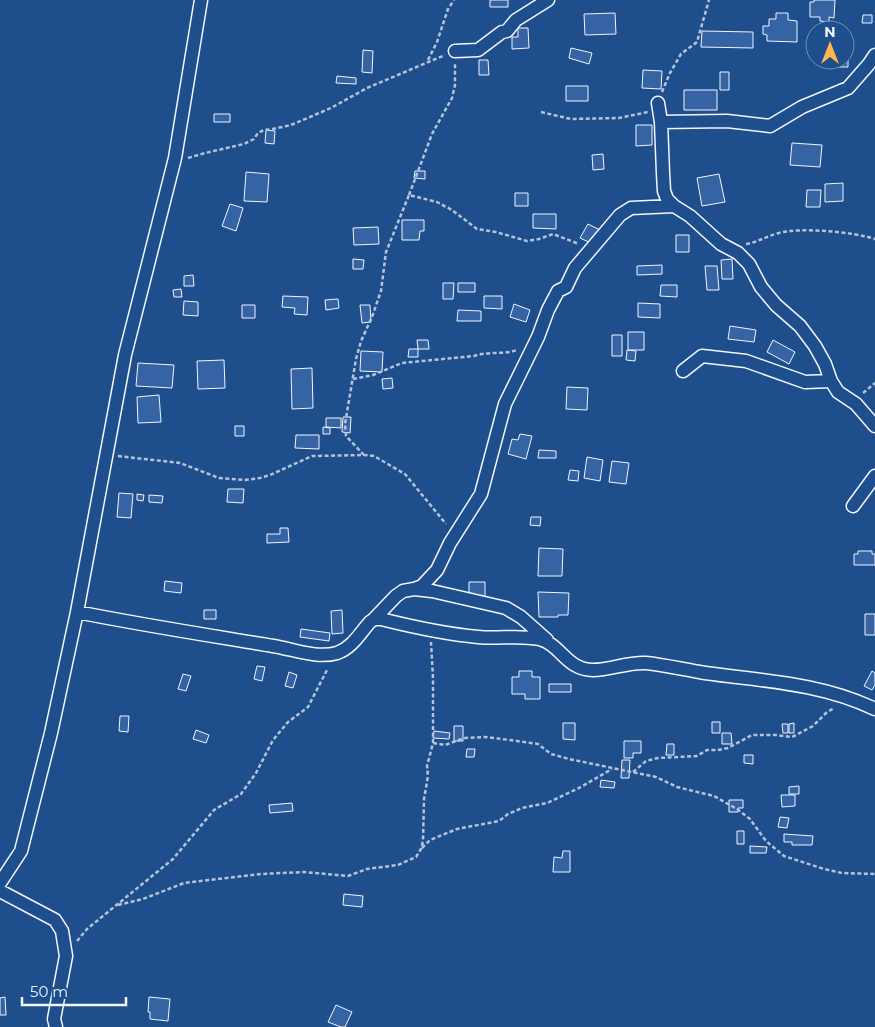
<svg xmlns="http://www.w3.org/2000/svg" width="875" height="1027" font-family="Montserrat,sans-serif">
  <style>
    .building { fill: #3563a3; stroke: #f2f6ff }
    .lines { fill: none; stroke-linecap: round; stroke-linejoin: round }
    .street-casing { stroke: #f2f6ff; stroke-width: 15 }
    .path { stroke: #b3c4dc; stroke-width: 2.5; stroke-dasharray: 4 2.5; stroke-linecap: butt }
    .street { stroke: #1f4e8c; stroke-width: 12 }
  </style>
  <rect width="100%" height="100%" fill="#1f4e8c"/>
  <path class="building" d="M490,0H508V7H490Z
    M814,0H835L834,18L829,17V22L820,21V17H810V2H814Z
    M615,13L616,34L585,35L584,14Z
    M776,13H788V20L797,21V42L767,41V35L763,34V26H769V19H776Z
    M863,15H872V23H862Z
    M518,28H528L529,48L512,49V37H518Z
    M702,31L753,32V48L701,47Z
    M571,48L592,53L589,64L569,58Z
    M363,50L373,51L372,73L362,72Z
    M845,54H848V67H831V60H845Z
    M479,60H488L489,75H479Z
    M643,70L662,71L661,89L642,88Z
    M720,72H729V90H720Z
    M337,76L356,78V84L336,83Z
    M566,86H588V101H566Z
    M684,90H717V110H684Z
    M214,114H230V122H214Z
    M636,125H652V145L636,146Z
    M266,130L275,131L274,144L265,143Z
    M792,143L822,145L820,167L790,165Z
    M603,154L604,169L593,170L592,155Z
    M415,171H425V179L414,178Z
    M246,172L269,174L267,202L244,201Z
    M719,174L725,202L702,206L697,178Z
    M843,183V201L825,202V184Z
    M807,190H821L820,207H806Z
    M515,193H528V206H515Z
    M230,204L243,208L236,231L222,226Z
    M533,214H556V229L533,228Z
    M402,220H424V231H420L419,240H402Z
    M588,224L600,230L593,244L580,238Z
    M378,227L379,244L354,245L353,228Z
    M676,235H689V252H676Z
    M353,259L364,260L363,269H353Z
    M732,259L733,279H722L721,260Z
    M662,265V274L637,275V266Z
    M705,266H717L719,290H707Z
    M193,275L194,286H184V276Z
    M443,283H454L453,299H443Z
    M458,283H475V292H458Z
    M661,285H677V297L660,296Z
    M181,289L182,297H174L173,290Z
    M283,296L308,297L307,315L294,314L295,308L282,307Z
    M484,296H502V309L484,308Z
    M338,299L339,308L326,310L325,300Z
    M184,301L198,302V316L183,315Z
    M638,303L660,304V318L638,317Z
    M514,304L530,310L526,322L510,317Z
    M242,305H255V318H242Z
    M360,305H370L371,322L362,323Z
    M458,310L481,311V321H457Z
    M730,326L756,330L754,342L728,339Z
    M628,332H644V350H628Z
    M612,335H622V356H612Z
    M417,340H428L429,349H418Z
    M773,340L795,352L789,364L767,352Z
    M409,349H418V357H408Z
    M627,350L636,351L635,361L626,360Z
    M361,351L383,352L382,372L360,371Z
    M224,360L225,388L198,389L197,361Z
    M138,363L174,365L172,388L136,386Z
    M312,368L313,408L292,409L291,369Z
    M392,378L393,388L383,389L382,379Z
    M567,387L588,388L587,410L566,409Z
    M159,395L161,422L138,423L137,397Z
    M343,417H351L350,433L342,432Z
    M326,418H341V428L326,427Z
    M235,426H244V436H235Z
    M323,427L330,428V434H323Z
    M520,434L532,436L526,459L508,454L512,439L518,440Z
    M296,435H319V449L295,448Z
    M539,450L556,451V458H538Z
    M587,457L603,460L600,481L584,478Z
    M612,461L629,463L626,484L609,482Z
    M570,470L579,471L578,481L568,480Z
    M228,489H244L243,503L227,502Z
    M119,493L133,494L131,518L117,517Z
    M137,494L144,495L143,501L137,500Z
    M149,495L163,496L162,503L149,502Z
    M531,517H541L540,526L530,525Z
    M280,528H288L289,542L267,543V534H280Z
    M539,548L563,549L562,576H538Z
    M858,551H872V554H875V565H854V554H858Z
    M165,581L182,583L181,593L164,591Z
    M469,582H485V599L469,598Z
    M538,592L569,593L568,615H558V617H539Z
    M204,610H216V619H204Z
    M342,610L343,633L332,634L331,611Z
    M865,614H875V635H865Z
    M301,629L330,633L329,641L300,637Z
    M257,666L265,667L262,681L254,679Z
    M519,671H532V677H540V699H525V694H512V677H519Z
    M872,671L875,673V685L872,690L864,686Z
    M289,672L297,675L293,688L285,686Z
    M183,674L191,676L186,691L178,689Z
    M549,684H571V692H549Z
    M120,716H129L128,732L119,731Z
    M712,722H720V733H712Z
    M563,723H575V740L563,739Z
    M794,723V733H789V724Z
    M782,724H788V733H783Z
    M454,726H463V741H454Z
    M196,730L209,735L206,743L193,739Z
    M434,731L450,733L449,739L433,738Z
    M722,733H731L732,744H722Z
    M624,741H641V753H633V758H624Z
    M667,744H674V755H666Z
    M467,749H475L474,757H466Z
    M744,755H753V764L744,763Z
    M622,760H630L629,778H621Z
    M601,780L615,782L614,788L600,787Z
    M799,786V794H789V787Z
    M781,795H795V806L782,807Z
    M729,800H743V808H738V812H729Z
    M292,803L293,811L270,813L269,805Z
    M780,817L789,818L787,828L778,827Z
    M737,831H744V844H737Z
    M784,834L813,836L812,845H792V842H784Z
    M750,846L767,847L766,853H750Z
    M563,851H570V872H553L554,857L562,858Z
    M344,894L363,896L362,907L343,905Z
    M5,997L6,1015H0V998Z
    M149,997L170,999L168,1021L150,1019V1012H148Z
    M336,1005L352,1012L345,1027H341L328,1022Z"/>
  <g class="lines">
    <g class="street-casing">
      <path id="street" d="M455,51L478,50L502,32L507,31L516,20L548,0
        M658,103L661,122L663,173L664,191L667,199L674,206L690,216L721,244L738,253L749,264L761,287L776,305L800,326L815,346L825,364L831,381L838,392L856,404L875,426
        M661,122L727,121L770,126L802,107L848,88L869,64L875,55
        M683,371L702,356L746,361L805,382L831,381
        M853,506L875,476
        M414,589L422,586L437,570L450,543L481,494L505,404L538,337L548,310L558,291L566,287L575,268L620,215L631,208L674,206
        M77,612C142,625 207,635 273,646C293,649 317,659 337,653C352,648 360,633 370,622L374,619H381C413,627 445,634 478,637C497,639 521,635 539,639C561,644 566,670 593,670C611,670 627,662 646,663C665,665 686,670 705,673C763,681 821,683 875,709
        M374,619L396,596L403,591L414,589L432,591L506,608L521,617L547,640
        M0,883L21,851L51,733L77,612L125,355L175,158L201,0
        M0,891L55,920L62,931L66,956L54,1019L56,1027"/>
    </g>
    <path class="path" d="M428,60L437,42L448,9L454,0
      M662,92L670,73L681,54L697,42L709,0
      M541,112L571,119L619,118L648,112
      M188,158L205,153L244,144L254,139L258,133L264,130L273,129L291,125L331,108L367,88L445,55
      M409,195L432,134L452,98L455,85V64
      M746,244C758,242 767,236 779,233C799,227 855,232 875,239
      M353,379L373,375L402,363L474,356C488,351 503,355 517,350
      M863,393L875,383
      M364,455L346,436L345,424L356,359L361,341L372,317L381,291L386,252L409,195L437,202L452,210L477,229L496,232L527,241L539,239L553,234L579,244
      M118,456L180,463L219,478L245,480L260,478L270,475L312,456L364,455L374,456L405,474L446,524
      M433,743L445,745L464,738L485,737L510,740L538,744L551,754L569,759L656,777L677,787L714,796L737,809L750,819L766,841L784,856L824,869L842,873L875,874
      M633,772L646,761L658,758L697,756L707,750H718L728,748L752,735H776L792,737L813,726L826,713L834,708
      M422,848L430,840L457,829L499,821L508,814L522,808L547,803L579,788L612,769
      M118,905L143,899L184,883L261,874L304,872L348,876L367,869L398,865L416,857L421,849L423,841L424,799L428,776L427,766L433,743V678L431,642
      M77,941L87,929L173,859L214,810L241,794L256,773L273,740L288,722L308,707L328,668"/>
    <use href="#street" class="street"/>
  </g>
  <g transform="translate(830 45)"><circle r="24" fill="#1f4e8c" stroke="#7391ba"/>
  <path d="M0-4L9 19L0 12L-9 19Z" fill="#ffb74d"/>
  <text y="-8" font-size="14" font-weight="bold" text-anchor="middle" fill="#f2f6ff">N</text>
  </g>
  <path d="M22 997v8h104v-8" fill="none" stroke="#f2f6ff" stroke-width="2.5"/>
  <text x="30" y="997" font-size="15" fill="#f2f6ff" stroke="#1f4e8c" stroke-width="4" paint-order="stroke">50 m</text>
</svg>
